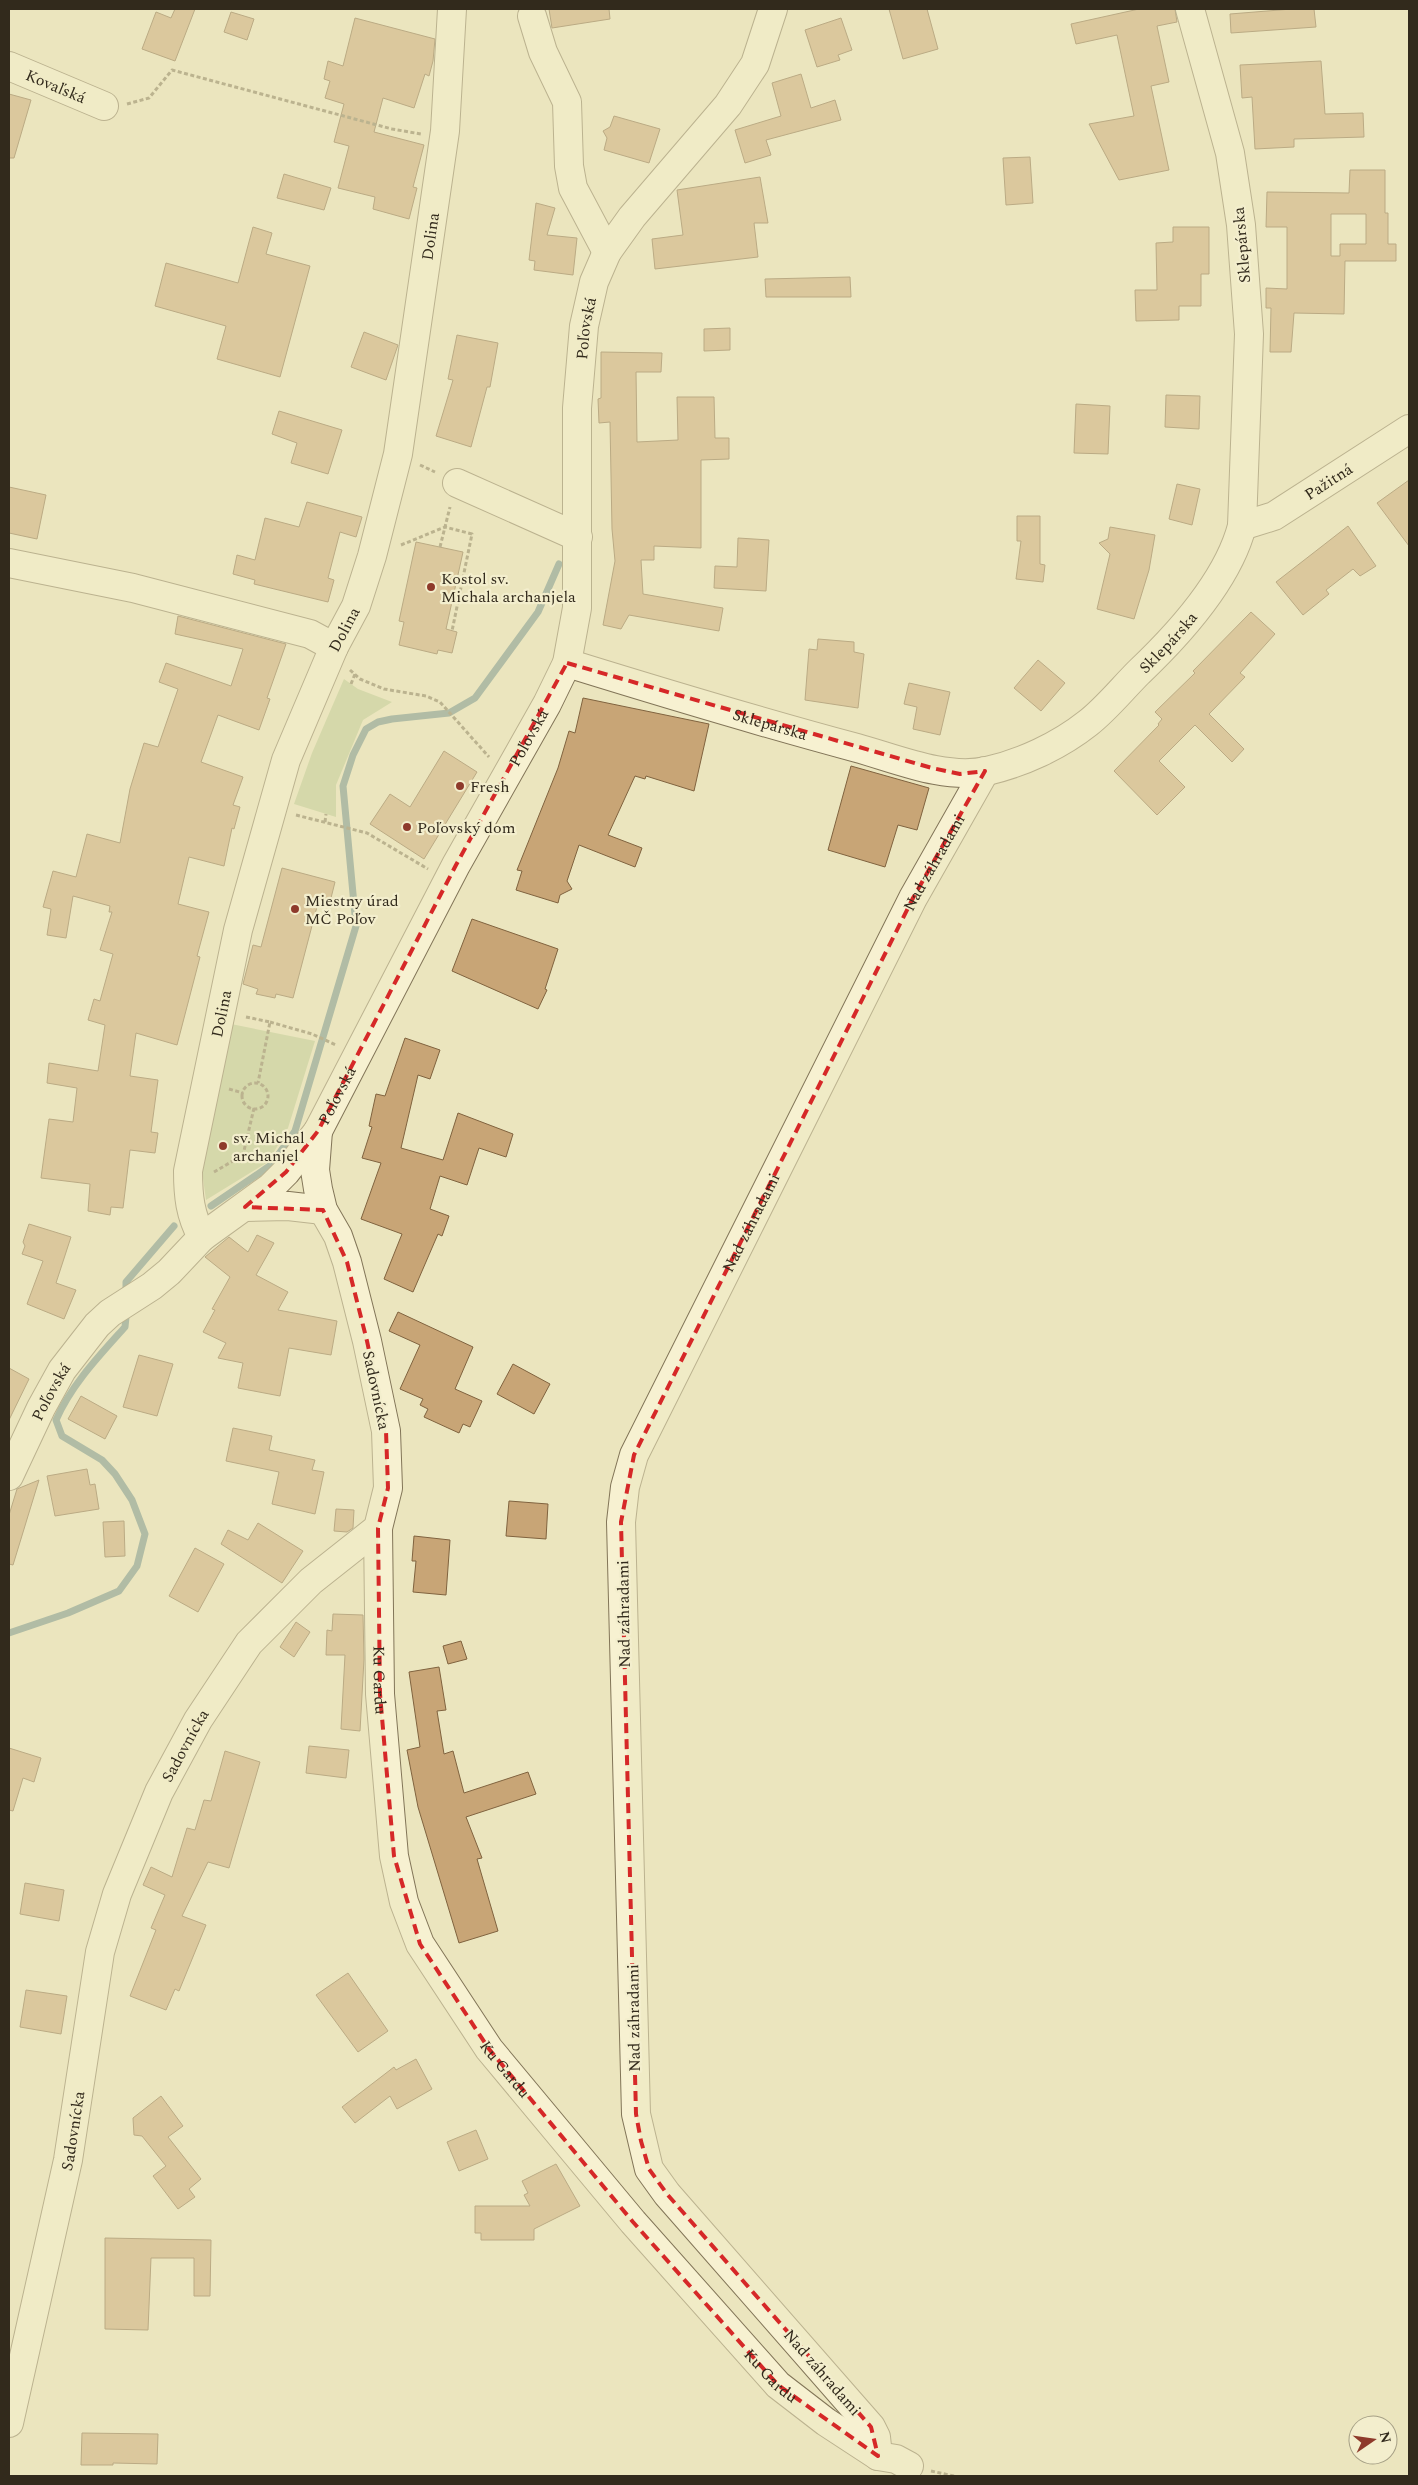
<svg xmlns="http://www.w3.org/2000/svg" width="1418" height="2485" font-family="Spectral,serif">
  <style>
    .green { fill: #bac893 }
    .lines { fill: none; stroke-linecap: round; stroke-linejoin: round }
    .stream { stroke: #6a8a87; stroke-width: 7 }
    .building { fill: #c8a576; stroke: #80633f; fill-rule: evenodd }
    .minor-casing { stroke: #827558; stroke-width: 30 }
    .path { stroke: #827558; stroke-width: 3; stroke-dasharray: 4 2.5; stroke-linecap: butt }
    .minor { stroke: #f7f1d1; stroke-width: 28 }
    .marked { fill: none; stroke: #d62828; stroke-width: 4; stroke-dasharray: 10 6; stroke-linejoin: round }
    .poi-dot { fill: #8e3a2b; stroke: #f3eecd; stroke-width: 2 }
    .labels { text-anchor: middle; stroke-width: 4.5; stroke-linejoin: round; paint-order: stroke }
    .street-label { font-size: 16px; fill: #322a1c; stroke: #f3eecd }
    .poi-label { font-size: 16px; fill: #322a1c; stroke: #f3eecd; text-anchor: start }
  </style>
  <rect width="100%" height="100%" fill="#ebe5be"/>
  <path class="green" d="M344,679L358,689L392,702L363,720L336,785V817L294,804L312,753Z
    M231,1024L315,1041L288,1128L268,1162L206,1200L202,1171Z"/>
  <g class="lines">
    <path class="stream" d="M211,1206L271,1165L295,1131L356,926L343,786L353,755L366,729L378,722L392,719L449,713L475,698L538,612L559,564
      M126,1288V1282L174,1226
      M9,1633L68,1613L119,1591L137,1566L145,1534L132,1500L115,1474L102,1460L62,1436L56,1420C72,1384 99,1356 125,1327L126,1317"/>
  </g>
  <path class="building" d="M175,9H195L175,61L142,49L156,12L171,18Z
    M549,9H609L610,19L552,28Z
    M889,9H927L938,49L903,59Z
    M1139,9H1175L1177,22L1157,26L1169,82L1151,86L1169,170L1119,180L1089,124L1134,116L1117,35L1076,44L1071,24Z
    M1292,9H1314L1316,27L1231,33L1230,14Z
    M231,12L254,19L247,40L224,32Z
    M355,18L435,39L433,61L429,76L425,74L414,108L383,98L374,132L424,145L413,187L417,188L409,219L373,209L375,197L338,188L349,146L334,142L344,104L325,98L330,81L324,79L328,61L343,66Z
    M841,18L852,50L838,55L840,60L817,67L805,30Z
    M1321,61L1325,114L1363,113L1364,137L1294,139V147L1255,149L1252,97L1242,98L1240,65Z
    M801,74L811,108L835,100L841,120L766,140L771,155L745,163L735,130L781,116L772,83Z
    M9,94L31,100L14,158H9Z
    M614,116L660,129L649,163L604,150L607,138L603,131L610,127Z
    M1030,157L1033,203L1006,205L1003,158Z
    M1350,170H1385V213H1388V244H1396V261H1345L1344,314L1294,313L1291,352H1270L1271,308H1266V288L1287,289V227H1266L1267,192L1349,193ZM1331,214H1366V244H1340V256H1331Z
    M284,174L331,188L324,210L277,198Z
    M760,177L768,223H754L758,257L655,269L652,239L683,235L677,190Z
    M536,203L555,208L547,235L577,238L573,275L534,270L535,261L529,260Z
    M253,227L272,233L266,254L310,266L280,377L217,359L226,326L155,306L166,263L238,283Z
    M1173,227H1209V274H1201V306H1179V320L1136,321L1135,290H1157L1156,243L1173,242Z
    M850,277L851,297H766L765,279Z
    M730,328V350L704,351V329Z
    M364,332L398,345L386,380L351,367Z
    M457,335L498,343L490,387H487L471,447L436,436L453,380L448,379Z
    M601,352L662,353L661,372H636L637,442L678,440L677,397H714L715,438H729V459L701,460V548L654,546V560H641L643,594L723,608L719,631L629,615L621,629L603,625L615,561L612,529L610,422L599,423L598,399L601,398Z
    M1166,395L1200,396L1199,429L1165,427Z
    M1076,404L1110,406L1108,454L1074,453Z
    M279,411L342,430L328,474L291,463L297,443L272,434Z
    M1409,480V546L1377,503Z
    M1177,484L1200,489L1192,525L1169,519Z
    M9,487L46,495L37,539L9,533Z
    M307,502L362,517L356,537L340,532L328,578L334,580L328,602L254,584L255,580L233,574L237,555L255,560L265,518L299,527Z
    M1017,516H1040V564L1045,565L1043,582L1016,579L1021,541H1017Z
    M1348,526L1376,566L1360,576L1353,569L1326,590L1329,594L1303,615L1276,582Z
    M1110,527L1155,535L1149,570L1134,619L1097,609L1110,554L1099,543L1108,539Z
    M738,538L769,540L766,591L714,588L715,566L737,567Z
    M416,542L463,552L446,629L457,632L452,653L438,650L437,654L399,645L404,622L399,621Z
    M1251,612L1275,634L1240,673L1245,677L1209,714L1244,749L1232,762L1195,725L1159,761L1185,787L1157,815L1114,771L1159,725L1158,724L1162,719L1155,712L1195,673L1193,671Z
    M178,616L286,644L267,698L270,699L259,730L218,715L201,762L243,777L233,805L240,807L234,829L232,828L224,866L189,857L178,904L209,912L197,956L200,957L177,1045L136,1033L130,1076L158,1080L151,1132L158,1133L155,1153L130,1150L123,1208L111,1207L110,1215L88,1211L90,1184L41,1178L49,1119L73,1122L77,1088L47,1083L49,1063L98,1071L105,1025L88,1020L94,999L100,1001L113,954L100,950L112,912H109L110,906L73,896L66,938L47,935L51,909L43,907L53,871L76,877L87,834L120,843L130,789L144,743L158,747L178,689L159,682L166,663L231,686L243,649L175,634Z
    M818,639L854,642V652L864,654L858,708L805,700L809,649L817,650Z
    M1038,660L1065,683L1041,711L1014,688Z
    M909,683L950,692L940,735L913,729L917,707L904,704Z
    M583,698L709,724L694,791L646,776L645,779L635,776L608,835L642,848L635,867L579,845L567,881L572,889L560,895L558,903L516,890L522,871L517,870L558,768L569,731L575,733Z
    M444,751L477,772L424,859L370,824L390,794L410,807Z
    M851,766L929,788L917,830L898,825L885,867L828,850Z
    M282,868L335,882L329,906L318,903L293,998L276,994L275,998L256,994L258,989L243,984L253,945L261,947Z
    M472,919L558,949L545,989L547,990L538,1009L452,971Z
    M405,1038L440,1050L430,1079L418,1075L401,1148L443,1160L458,1113L513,1134L506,1157L479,1148L467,1185L440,1176L430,1209L449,1216L442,1236L438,1234L413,1292L384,1279L402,1234L361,1219L381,1163L362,1158L372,1127L369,1126L376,1094L385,1096Z
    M29,1224L71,1237L56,1283L76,1290L64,1319L27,1304L43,1261L22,1254L25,1246L23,1242Z
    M257,1235L274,1243L256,1275L288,1292L278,1310L337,1321L331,1355L289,1348L280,1396L238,1388L243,1363L218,1358L226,1343L203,1332L215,1310L212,1309L230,1277L205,1257L229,1237L248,1252Z
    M398,1312L473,1347L455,1389L482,1401L470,1427L463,1424L459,1433L424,1417L428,1409L420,1405L423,1399L400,1389L420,1345L389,1331Z
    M139,1355L173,1364L157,1416L123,1407Z
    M513,1364L550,1384L534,1414L497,1394Z
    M9,1368L29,1379L9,1420Z
    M81,1396L117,1416L105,1439L68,1419Z
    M233,1428L272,1436L269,1450L315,1460L312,1470L324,1472L315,1514L272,1504L279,1472L226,1461Z
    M87,1469L90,1485L95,1484L99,1509L55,1516L47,1476Z
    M39,1480L13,1565L9,1564V1515L17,1489Z
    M509,1501L548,1504L546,1539L506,1536Z
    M336,1509L354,1510L353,1528L347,1532L334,1531Z
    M124,1521L125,1556L105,1557L103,1522Z
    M258,1523L303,1551L282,1583L221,1544L228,1530L248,1540Z
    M414,1536L450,1540L446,1595L413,1592L416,1561H412Z
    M195,1548L224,1564L198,1612L169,1596Z
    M333,1614L363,1615L364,1659L360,1731L341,1729L345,1655H326L327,1630L332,1631Z
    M296,1622L310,1632L294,1657L280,1647Z
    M461,1641L467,1659L448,1664L443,1646Z
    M439,1667L446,1710L437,1711L444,1754L453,1751L464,1793L528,1772L536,1794L466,1817L482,1858L477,1859L498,1931L459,1943L418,1807L407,1750L420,1747L409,1672Z
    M309,1746L349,1750L346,1778L306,1773Z
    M9,1748L41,1758L34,1782L23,1778L13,1811L9,1810Z
    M225,1751L260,1762L229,1868L208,1862L182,1916L206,1925L179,1991L175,1989L166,2010L130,1996L156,1930L151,1928L165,1895L143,1885L151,1867L172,1877L187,1828L195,1830L204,1800L211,1801Z
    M25,1883L64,1890L59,1921L20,1914Z
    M348,1973L388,2031L358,2052L316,1995Z
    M26,1990L67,1996L61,2034L20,2027Z
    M416,2059L432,2089L397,2109L390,2096L355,2123L342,2107L394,2067L396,2070Z
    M161,2096L183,2126L168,2137L201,2179L189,2189L195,2197L178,2209L153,2176L166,2166L142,2136L134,2135L133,2118Z
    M476,2130L488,2159L459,2171L447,2142Z
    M556,2164L580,2206L534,2229V2240H481V2233H475V2206H530L524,2195L528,2193L522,2181Z
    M105,2238L211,2240L210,2296H194V2258H151L148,2330L105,2329Z
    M82,2433L158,2434L157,2464L113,2463V2465H81Z"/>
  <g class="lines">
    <g class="minor-casing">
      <g id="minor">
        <path d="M532,16L543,52L567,102L569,166L573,188L607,252"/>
        <path id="s1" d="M9,66L104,106"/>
        <path d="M457,483L578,537"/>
        <path id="s2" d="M1242,526L1274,516L1409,429"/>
        <path d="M9,563L133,588L310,634L334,647"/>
        <path id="s3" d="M567,663C664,693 760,722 857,748C897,759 945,780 987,771C1022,763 1059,746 1088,723C1106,709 1122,689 1139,672C1179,634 1228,580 1242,526L1249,334L1241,225L1230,153L1190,9"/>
        <path d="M245,1207L288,1206L323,1210"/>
        <path id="s4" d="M202,1237C190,1215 188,1196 188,1171L238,930L286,760L334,647L356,606L372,556L398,454L445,131L452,9"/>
        <path id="s5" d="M9,1476L41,1408L62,1370L97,1325L110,1313L152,1286L169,1272L202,1237L271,1187L286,1172L318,1131L456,865L547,704L567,663L577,608V408L584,326L594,282L607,252L632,217L728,105L755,64L773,9"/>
        <path id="s6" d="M378,1528L380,1694L394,1856L404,1902L420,1944L489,2049L633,2222L778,2385L826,2422L878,2456L896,2459L909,2466"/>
        <path id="s7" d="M9,2423L68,2160L100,1952L117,1894L159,1792L198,1720L249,1643L311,1581L378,1528L388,1488L386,1431L367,1341L347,1262L338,1236L323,1210L318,1189L315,1170L318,1131"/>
        <path id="s8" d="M878,2456L876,2437L871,2427L667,2194L649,2169L636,2114L621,1522L625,1487L634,1455L913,898L985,771"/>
      </g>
    </g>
    <path class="path" d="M127,104L149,98L172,70L392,129L421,134
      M420,465L435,472
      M401,545L445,527L472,534L452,631
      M440,547L450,507
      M350,670L360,679L384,689L426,696L440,702L489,757
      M351,684L355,674
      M296,815L367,833L428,869
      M325,822L326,814
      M246,1017L270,1022L258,1083
      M270,1022L312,1034L336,1045
      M242 1096a13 13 0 1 1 26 0a13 13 0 1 1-26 0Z
      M229,1089L243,1093
      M214,1172L243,1155L254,1108
      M931,2471L954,2476"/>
    <use href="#minor" class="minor"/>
  </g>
  <path d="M0 0H1418V2485H0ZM567,663L932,768L960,774L985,771L913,898L634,1455L621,1522L636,2114L641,2141L649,2169L667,2194L871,2427L878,2456L778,2385L633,2222L489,2049L420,1944L394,1856L380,1694L378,1528L388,1488L386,1431L367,1341L347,1262L323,1210L245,1207L286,1172L318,1131L456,865Z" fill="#ebe5be" fill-opacity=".55" fill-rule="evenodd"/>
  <path class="marked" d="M567,663L932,768L960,774L985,771L913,898L634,1455L621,1522L636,2114L641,2141L649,2169L667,2194L871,2427L878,2456L778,2385L633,2222L489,2049L420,1944L394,1856L380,1694L378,1528L388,1488L386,1431L367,1341L347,1262L323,1210L245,1207L286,1172L318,1131L456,865Z"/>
  <g class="poi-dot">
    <circle cx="431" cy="587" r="5"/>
    <circle cx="460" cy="786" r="5"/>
    <circle cx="407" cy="827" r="5"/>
    <circle cx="295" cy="909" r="5"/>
    <circle cx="223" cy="1146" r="5"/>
  </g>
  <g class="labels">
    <g class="street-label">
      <text dy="6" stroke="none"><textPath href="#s1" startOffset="51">Kovaľská</textPath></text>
      <text dy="6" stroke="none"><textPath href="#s4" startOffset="1038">Dolina</textPath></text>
      <text transform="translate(1241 245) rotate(-95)" y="6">Sklepárska</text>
      <text dy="6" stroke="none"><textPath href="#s5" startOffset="1338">Poľovská</textPath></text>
      <text dy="6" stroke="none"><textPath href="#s2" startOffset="98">Pažitná</textPath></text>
      <text dy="6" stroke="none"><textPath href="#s4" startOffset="634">Dolina</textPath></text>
      <text dy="6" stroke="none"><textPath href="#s3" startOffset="662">Sklepárska</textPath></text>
      <text dy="6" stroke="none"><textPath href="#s3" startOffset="212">Sklepárska</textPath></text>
      <text dy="6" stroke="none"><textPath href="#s5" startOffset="918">Poľovská</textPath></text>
      <text dy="6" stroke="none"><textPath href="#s8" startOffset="1752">Nad záhradami</textPath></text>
      <text dy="6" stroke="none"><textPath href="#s4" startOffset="229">Dolina</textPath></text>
      <text dy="6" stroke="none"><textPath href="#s5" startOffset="512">Poľovská</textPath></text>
      <text dy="6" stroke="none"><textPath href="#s8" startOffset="1348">Nad záhradami</textPath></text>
      <text transform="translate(377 1390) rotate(78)" y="6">Sadovnícka</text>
      <text dy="6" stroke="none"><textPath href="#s5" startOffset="94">Poľovská</textPath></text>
      <text transform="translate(623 1614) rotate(-91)" y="6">Nad záhradami</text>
      <text dy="6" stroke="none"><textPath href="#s6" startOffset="152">Ku Gardu</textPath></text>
      <text dy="6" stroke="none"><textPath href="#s7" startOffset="704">Sadovnícka</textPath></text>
      <text transform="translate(633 2018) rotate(-91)" y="6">Nad záhradami</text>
      <text dy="6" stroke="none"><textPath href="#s6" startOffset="572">Ku Gardu</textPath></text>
      <text dy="6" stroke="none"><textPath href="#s7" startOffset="299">Sadovnícka</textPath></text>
      <text transform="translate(823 2372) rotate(49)" y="6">Nad záhradami</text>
      <text dy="6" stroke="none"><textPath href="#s6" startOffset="978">Ku Gardu</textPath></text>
    </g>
    <g class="poi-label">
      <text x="441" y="584">Kostol sv.<tspan x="441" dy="18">Michala archanjela</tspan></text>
      <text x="470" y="792">Fresh</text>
      <text x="417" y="833">Poľovský dom</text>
      <text x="305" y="906">Miestny úrad<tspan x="305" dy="18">MČ Poľov</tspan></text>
      <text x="233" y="1143">sv. Michal<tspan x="233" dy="18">archanjel</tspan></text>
    </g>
  </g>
  <rect width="1418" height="2485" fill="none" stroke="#322a1c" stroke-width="20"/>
  <g transform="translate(1373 2440) rotate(77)"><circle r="24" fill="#f3eecd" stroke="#a6a086"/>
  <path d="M0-4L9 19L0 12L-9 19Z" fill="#8e3a2b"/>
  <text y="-8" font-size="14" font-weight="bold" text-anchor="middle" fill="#322a1c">N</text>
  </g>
</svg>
